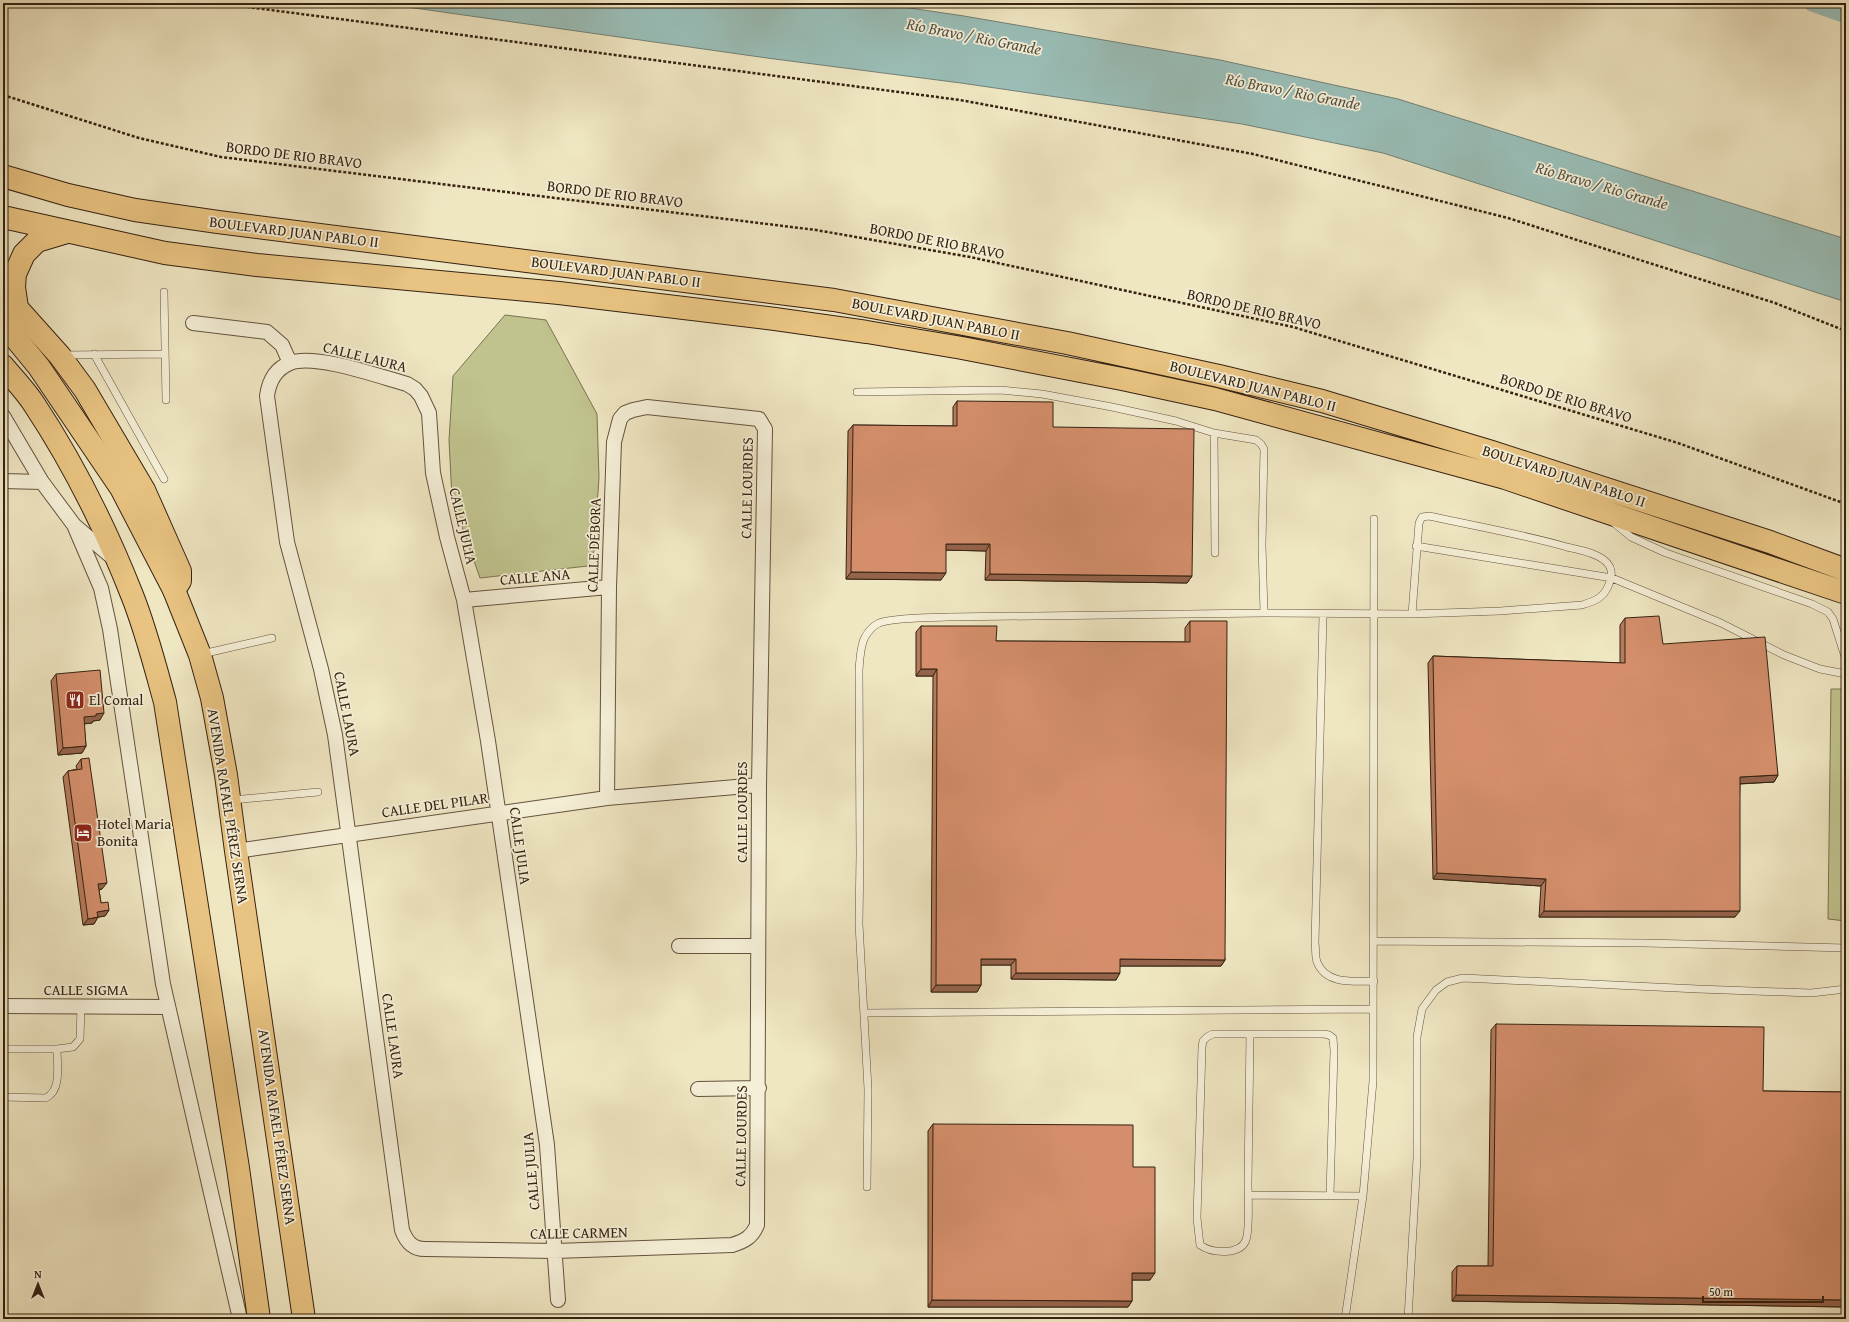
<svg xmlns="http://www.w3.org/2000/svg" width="1849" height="1322" font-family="'Gentium Book Plus',serif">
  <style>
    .green { fill: #c0c38e; stroke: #7a7250 }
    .water { fill: #9abeb7; stroke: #728075 }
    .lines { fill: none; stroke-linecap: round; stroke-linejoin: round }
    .canal { stroke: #9abeb7; stroke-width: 17 }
    .service-casing { stroke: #64533d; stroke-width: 8 }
    .minor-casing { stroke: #64533d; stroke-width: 16 }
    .primary-casing { stroke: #352211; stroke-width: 24 }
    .trunk-casing { stroke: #352211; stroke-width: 24 }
    .path { stroke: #352211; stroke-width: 2.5; stroke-dasharray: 3 2; stroke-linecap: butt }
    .service { stroke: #f5efd7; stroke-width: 7 }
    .minor { stroke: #f5efd7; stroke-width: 14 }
    .primary { stroke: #e8c381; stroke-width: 22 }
    .trunk { stroke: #e8c381; stroke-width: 22 }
    .wall { fill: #b67a5c; stroke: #352211 }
    .shaded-wall { fill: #94634b; stroke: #352211 }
    .building { fill: #d48e6b; stroke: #352211 }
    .labels { text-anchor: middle; stroke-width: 3.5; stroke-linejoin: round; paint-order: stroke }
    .street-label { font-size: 15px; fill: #352211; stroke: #f5efd7 }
    .poi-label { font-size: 15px; fill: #352211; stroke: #f5efd7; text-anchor: start }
    .water-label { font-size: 16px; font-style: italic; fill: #535143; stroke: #f5efd7 }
  </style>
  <rect width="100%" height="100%" fill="#efe6c2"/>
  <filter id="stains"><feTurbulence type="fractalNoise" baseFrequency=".005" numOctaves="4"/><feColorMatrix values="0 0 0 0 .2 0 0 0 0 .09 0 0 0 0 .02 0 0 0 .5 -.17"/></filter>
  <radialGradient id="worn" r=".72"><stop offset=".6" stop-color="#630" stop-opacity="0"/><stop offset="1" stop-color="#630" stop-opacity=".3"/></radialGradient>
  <path class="green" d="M505,315L546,320L597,414L599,478L594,551L588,566L480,578L452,498L449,440L453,376Z
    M1831,689H1846V921L1828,919Z"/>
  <path class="water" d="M379,3H876L964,16L1220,60L1398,99L1846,239V302L1383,153L1242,124L961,83L767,58Z"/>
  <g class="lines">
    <path class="canal" d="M1812,3L1846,15"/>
    <g class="service-casing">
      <path id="service" d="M164,292L166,400
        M94,354L164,479
        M64,355L165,354
        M857,392L1001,390L1042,394L1112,407L1176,421L1214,433L1256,440L1261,444L1264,449L1262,545L1264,613
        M1214,433L1215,553
        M1429,516C1475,526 1521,534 1567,547C1579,550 1594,552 1604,560C1612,566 1613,575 1609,584C1604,598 1595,601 1582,605L1500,611L1412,614L1419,523L1422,517Z
        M1614,523L1631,537L1666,553L1812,604L1828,612L1833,619L1846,660
        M1416,546L1612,578L1721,623L1784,655L1820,669L1846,674
        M1323,615L1315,943C1316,949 1315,956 1317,962C1326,985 1354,981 1374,981
        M202,654L272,638
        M232,800L318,792
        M1373,941L1644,943L1846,948
        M865,1013L1373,1009
        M1250,1034C1249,1084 1249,1133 1248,1183C1248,1197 1250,1228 1246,1240C1240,1256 1211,1253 1200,1245L1197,1218L1202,1047L1203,1041L1207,1037L1213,1034H1324L1329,1035L1333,1038L1334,1051L1330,1195
        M3,1049H57L73,1047L80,1039L81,1007
        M3,1097L46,1098C62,1090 57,1065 57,1049
        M867,1187L868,1089L859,924L860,854L859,670C860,659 860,649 864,639C867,633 873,626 879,623C896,617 929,618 948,617L1264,613L1412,614
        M1248,1195L1363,1196
        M1345,1319L1363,1196L1373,1081L1374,519
        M1408,1319L1417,1158V1037L1422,1009L1436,990L1447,982L1463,978L1698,989L1811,993L1846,989"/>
    </g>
    <g class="minor-casing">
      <path id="minor" d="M193,323L267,332L282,345L290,363
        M3,416L42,482L74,525L113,558
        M3,481L42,482
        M74,525L101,588L110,629L163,984L240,1319
        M464,600L609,587
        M236,851L607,798L759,785
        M679,946H758
        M3,1006L168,1007
        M698,1089L759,1088
        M558,1300L547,1145L488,741L464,600L447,537L433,473L429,413L421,396L415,389L407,384C381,377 315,353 290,363C275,369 269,381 267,396L287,542L321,669L335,735L402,1230C406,1241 412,1249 425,1249L555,1251L732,1245C745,1241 752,1237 757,1225L759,785L765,429L759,419L647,407L633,410L625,413L620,419L614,442L609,587L607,798"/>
    </g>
    <g class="primary-casing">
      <path id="primary" d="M3,323L39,367L121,488L174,590L200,655L212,698L226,775L236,851L304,1319
        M3,366C13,378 25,390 34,404C73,463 106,529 132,595C146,630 155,666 165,702L238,1168L259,1319"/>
    </g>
    <g class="trunk-casing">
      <path id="trunk" d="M3,176L68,195L135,210L218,222L834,300L1067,343L1219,376L1322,401L1492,452L1770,542L1846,570
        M3,217L165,253L257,265L559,293L775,319L867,332L962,348L1122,379L1215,399L1505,478L1846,593
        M67,232L37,241L24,254L15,274L14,287L17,308L60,356L85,390L144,490L180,571V581L174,590"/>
    </g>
    <path class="path" d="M217,3L960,100L1253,154L1508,218L1775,303L1846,331
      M3,95L139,138L221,157L816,230L970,257L1293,327L1678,443L1846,504"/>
    <use href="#service" class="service"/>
    <use href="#minor" class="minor"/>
    <use href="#primary" class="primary"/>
    <use href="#trunk" class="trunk"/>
  </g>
  <path class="wall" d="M957,401L1053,427L1192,576L1187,583L985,580L986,551L946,550L941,580L846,579L848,431L853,425L953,426V407Z
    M1625,618L1663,644L1778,775L1774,782L1740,784L1735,917H1539L1541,886L1433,879L1428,663L1433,656L1620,663V625Z
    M1190,621L1225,960L1221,966H1120L1116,980L1011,979V965H981V985L977,992H931L933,676H916V632L921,626L996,641L1185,642V628Z
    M56,674L100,720L93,721L92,723L84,724L86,746L82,753L58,755L51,681Z
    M81,759L102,889L99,890L101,903L109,910L105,916L98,917L94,924L83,925L63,777L68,771L77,769L76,766Z
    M1496,1024L1763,1091L1846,1092V1307L1452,1301V1272L1457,1266H1488L1491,1030Z
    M933,1124L1133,1167L1150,1280H1132V1301L1128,1307H928V1131Z"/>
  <path class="shaded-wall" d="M946,544H990L986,551L942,550Z
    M851,572L946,573L941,580L846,579Z
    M990,574L1192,576L1187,583L985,580Z
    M921,669H937L933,676H916Z
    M104,713L100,720L93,721L92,723L79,724L84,717L96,714Z
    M86,746L82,753L58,755L63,748Z
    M1778,775L1774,782L1735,784L1740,777Z
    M1437,873L1546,879L1541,886L1433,879Z
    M107,883L102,889L94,890L98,884Z
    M109,910L105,916L93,918L97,912Z
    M1544,911H1740L1735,917H1539Z
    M98,917L94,924L83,925L88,919Z
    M981,959H1016L1011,965H977Z
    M1120,959L1225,960L1221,966H1116Z
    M1016,973H1120L1116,980L1011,979Z
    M936,985H981L977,992H931Z
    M1132,1273H1155L1150,1280H1128Z
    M1456,1295L1846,1300V1307L1452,1301Z
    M932,1300L1132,1301L1128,1307H928Z"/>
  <path class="building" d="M957,401L1053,402V427L1194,429L1192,576L990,574V544H946V573L851,572L853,425L957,426Z
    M1659,616L1663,644L1765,637L1778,775L1740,777V911H1544L1546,879L1437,873L1433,656L1625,663V618Z
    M1190,621H1227L1225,960L1120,959V973H1016V959H981V985H936L937,669H921V626H997L996,641L1190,642Z
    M100,670L104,713L96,714V716L84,717L86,746L63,748L56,674Z
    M89,758L107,883L98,884L101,903L108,902L109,910L97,912L98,917L88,919L68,771L82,769L81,759Z
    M1496,1024L1764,1027L1763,1091L1846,1092V1300L1456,1295L1457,1266H1493Z
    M933,1124L1133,1125V1167H1155V1273H1132V1301L932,1300Z"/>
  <defs>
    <g id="restaurant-square" transform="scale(1)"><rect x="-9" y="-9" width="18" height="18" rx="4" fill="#8f2418" stroke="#f5efd7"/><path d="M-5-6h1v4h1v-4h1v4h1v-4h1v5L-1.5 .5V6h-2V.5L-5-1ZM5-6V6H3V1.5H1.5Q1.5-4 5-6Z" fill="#fff"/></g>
    <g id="hotel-square" transform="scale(1)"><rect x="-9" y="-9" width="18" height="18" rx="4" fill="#8f2418" stroke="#f5efd7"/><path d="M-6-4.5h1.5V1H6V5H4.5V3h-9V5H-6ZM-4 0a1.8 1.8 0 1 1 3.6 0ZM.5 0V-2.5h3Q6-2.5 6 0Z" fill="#fff"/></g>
  </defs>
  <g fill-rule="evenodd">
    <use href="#restaurant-square" x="75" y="700"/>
    <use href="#hotel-square" x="83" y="833"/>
  </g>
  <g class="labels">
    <g class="street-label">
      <text transform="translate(294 155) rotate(7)" y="5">BORDO DE RIO BRAVO</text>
      <text transform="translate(615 194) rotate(7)" y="5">BORDO DE RIO BRAVO</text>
      <text transform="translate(294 232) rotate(7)" y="5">BOULEVARD JUAN PABLO II</text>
      <text transform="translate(937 241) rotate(11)" y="5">BORDO DE RIO BRAVO</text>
      <text transform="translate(616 272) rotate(7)" y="5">BOULEVARD JUAN PABLO II</text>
      <text transform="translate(1254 309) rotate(13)" y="5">BORDO DE RIO BRAVO</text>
      <text transform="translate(936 319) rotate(11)" y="5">BOULEVARD JUAN PABLO II</text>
      <text transform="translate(365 357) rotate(14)" y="5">CALLE LAURA</text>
      <text transform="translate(1253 386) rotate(14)" y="5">BOULEVARD JUAN PABLO II</text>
      <text transform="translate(1566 398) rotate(17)" y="5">BORDO DE RIO BRAVO</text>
      <text transform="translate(1564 476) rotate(18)" y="5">BOULEVARD JUAN PABLO II</text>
      <text transform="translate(747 488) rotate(-89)" y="5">CALLE LOURDES</text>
      <text transform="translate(463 526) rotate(77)" y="5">CALLE JULIA</text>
      <text transform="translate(594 545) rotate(-88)" y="5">CALLE DÉBORA</text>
      <text transform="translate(535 577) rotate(-5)" y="5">CALLE ANA</text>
      <text transform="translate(347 714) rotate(79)" y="5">CALLE LAURA</text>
      <text transform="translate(435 805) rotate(-8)" y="5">CALLE DEL PILAR</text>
      <text transform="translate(228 806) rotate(81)" y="5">AVENIDA RAFAEL PÉREZ SERNA</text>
      <text transform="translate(742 812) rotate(-90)" y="5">CALLE LOURDES</text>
      <text transform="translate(520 846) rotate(82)" y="5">CALLE JULIA</text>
      <text x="86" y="995">CALLE SIGMA</text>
      <text transform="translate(393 1036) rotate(82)" y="5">CALLE LAURA</text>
      <text transform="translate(277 1127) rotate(82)" y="5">AVENIDA RAFAEL PÉREZ SERNA</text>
      <text transform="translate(741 1136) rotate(-89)" y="5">CALLE LOURDES</text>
      <text transform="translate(531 1171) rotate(-95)" y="5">CALLE JULIA</text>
      <text transform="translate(579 1233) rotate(-1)" y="5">CALLE CARMEN</text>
    </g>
    <g class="poi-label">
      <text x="89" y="705">El Comal</text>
      <text x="97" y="829">Hotel Maria<tspan x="97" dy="17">Bonita</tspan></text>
    </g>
    <g class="water-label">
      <text transform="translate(974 36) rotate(11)" y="6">Río Bravo / Rio Grande</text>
      <text transform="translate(1293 91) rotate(11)" y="6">Río Bravo / Rio Grande</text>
      <text transform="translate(1602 185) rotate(16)" y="6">Río Bravo / Rio Grande</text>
    </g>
  </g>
  <rect width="1849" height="1322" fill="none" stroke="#efe6c2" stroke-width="16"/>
  <rect x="4" y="4" width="1841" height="1314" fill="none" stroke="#352211" stroke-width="2"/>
  <rect x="8" y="8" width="1833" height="1306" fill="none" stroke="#352211"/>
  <g transform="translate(38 1284)" stroke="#f5efd7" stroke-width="3" paint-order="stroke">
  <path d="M0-3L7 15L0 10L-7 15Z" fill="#352211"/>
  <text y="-6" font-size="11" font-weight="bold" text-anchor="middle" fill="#352211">N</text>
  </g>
  <path d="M1703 1296v6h120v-6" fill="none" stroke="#352211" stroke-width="2"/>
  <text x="1709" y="1296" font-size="12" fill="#352211" stroke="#f5efd7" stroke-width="3" paint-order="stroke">50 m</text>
  <rect width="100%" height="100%" filter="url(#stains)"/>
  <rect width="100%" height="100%" fill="url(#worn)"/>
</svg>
